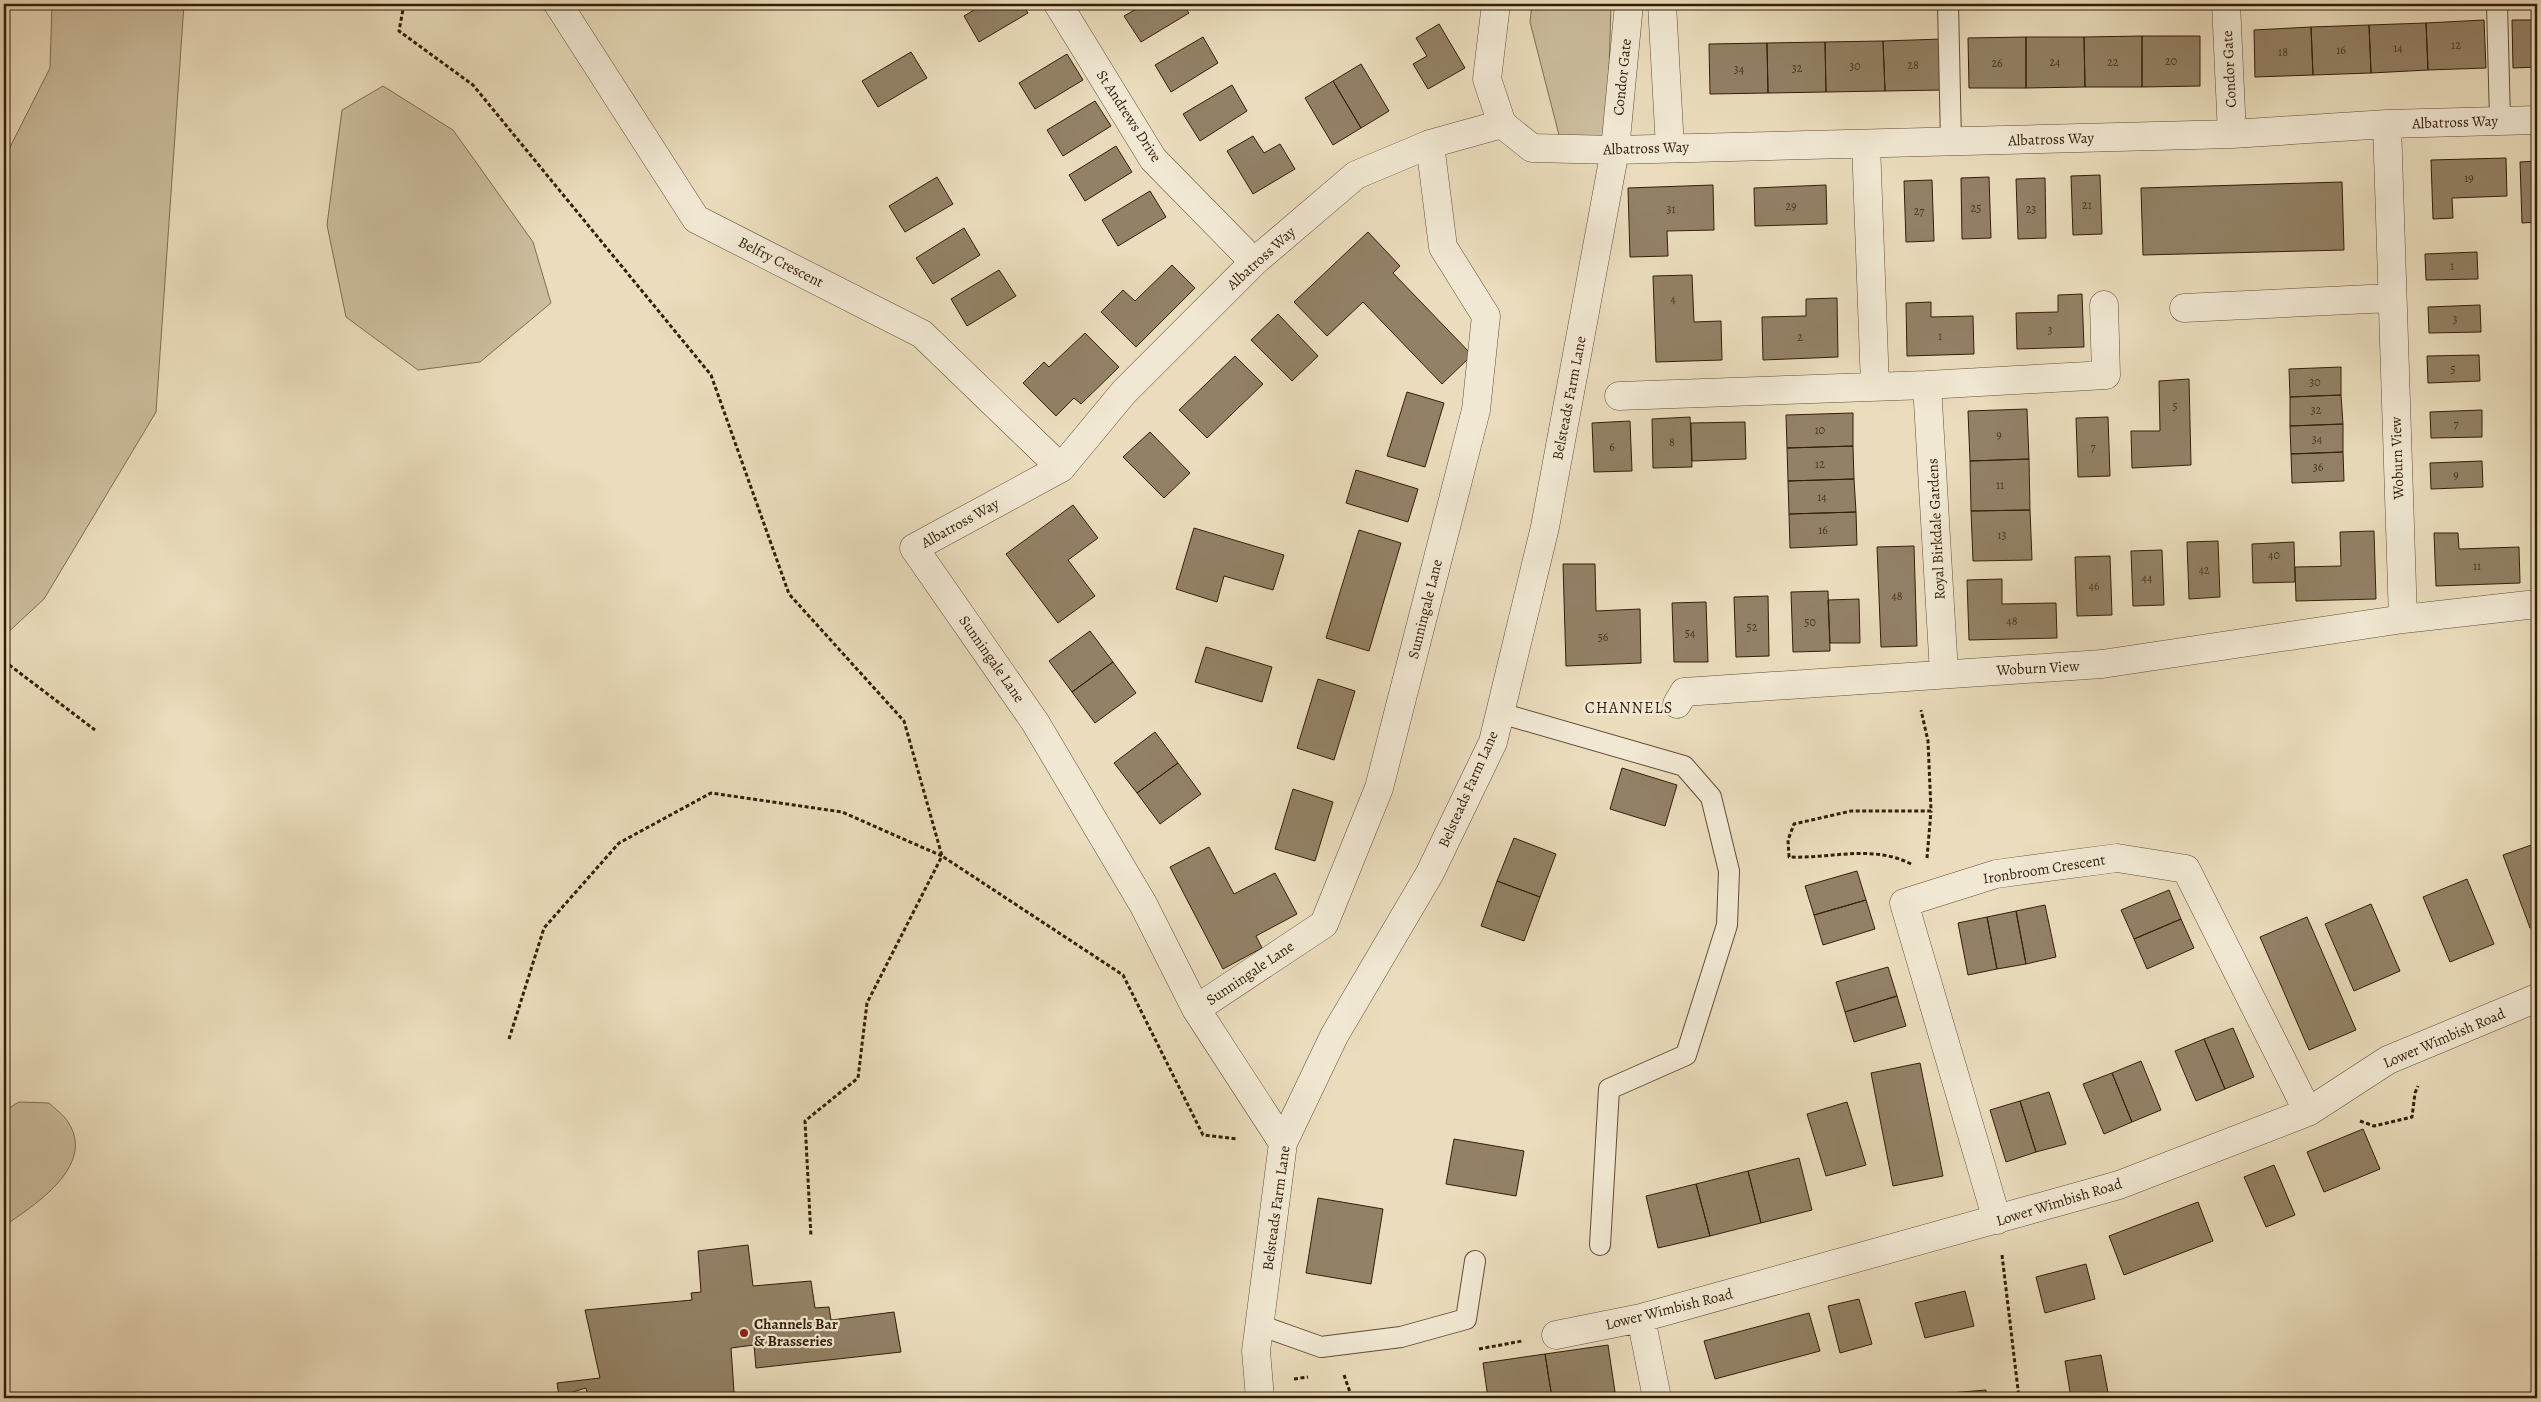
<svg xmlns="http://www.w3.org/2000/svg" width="2541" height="1402" font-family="Alegreya,serif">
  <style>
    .green { fill: #cbbc9d; stroke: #806d52 }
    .building { fill: #938166; stroke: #341e08 }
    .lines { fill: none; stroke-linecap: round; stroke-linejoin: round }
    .service-casing { stroke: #624e35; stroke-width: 22 }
    .minor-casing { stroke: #624e35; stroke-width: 29 }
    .path { stroke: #341e08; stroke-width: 3; stroke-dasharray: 4 2.5; stroke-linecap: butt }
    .service { stroke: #f1e8d3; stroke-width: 20 }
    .minor { stroke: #f1e8d3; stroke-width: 28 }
    .poi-dot { fill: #8f2418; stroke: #f1e8d3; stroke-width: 2 }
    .labels { text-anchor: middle; stroke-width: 4.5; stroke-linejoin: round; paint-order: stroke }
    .number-label { font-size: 12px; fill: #4c3720 }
    .street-label { font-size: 15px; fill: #341e08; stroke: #f1e8d3 }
    .poi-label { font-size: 15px; font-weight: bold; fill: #341e08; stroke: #f1e8d3; text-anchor: start }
    .neighbourhood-label { font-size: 16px; letter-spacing: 1px; fill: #341e08; stroke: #f1e8d3 }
  </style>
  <rect width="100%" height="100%" fill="#eadcbc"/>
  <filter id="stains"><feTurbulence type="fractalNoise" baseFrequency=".004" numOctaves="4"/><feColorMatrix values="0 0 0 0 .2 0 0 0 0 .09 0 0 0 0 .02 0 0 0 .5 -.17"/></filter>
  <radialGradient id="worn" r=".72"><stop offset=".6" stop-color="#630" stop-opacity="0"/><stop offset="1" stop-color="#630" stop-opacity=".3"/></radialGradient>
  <path class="green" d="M52,4H184L156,412L44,599L4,636V159L50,68Z
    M1532,4H1611L1607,141L1560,139L1530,22Z
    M383,86L453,130L533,242L551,303L480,362L418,370L346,317L327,225L342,110Z
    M19,1102L49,1103C55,1109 64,1115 68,1122C97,1166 33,1206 4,1226V1111Z"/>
  <path class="building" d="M984,4H1022L1028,13L979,42L964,16Z
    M1145,4H1183L1189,13L1141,42L1124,16Z
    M1764,4H1800V6L1764,7Z
    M2484,20L2486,68L2428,70L2426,23Z
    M2512,20H2537V67L2513,68Z
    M2426,23L2428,70L2371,73L2369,25Z
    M1439,24L1465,68L1428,89L1413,64L1427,56L1416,38Z
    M2369,25L2371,73L2313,75L2311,27Z
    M2311,27L2313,75L2255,77L2254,30Z
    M2142,36H2200V86L2142,87Z
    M2142,36V87H2085L2084,37Z
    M1203,37L1218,63L1171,92L1155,65Z
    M2026,37V88H1969L1968,38Z
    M2026,37H2084L2085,87L2026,88Z
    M1942,39L1943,90L1885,91L1883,41Z
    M1883,41L1885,91L1826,92L1825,42Z
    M1825,42L1826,92L1768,93L1767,43Z
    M1767,43L1768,93L1710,94L1709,44Z
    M911,52L927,78L878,107L862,81Z
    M1067,54L1083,80L1035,109L1019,83Z
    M1361,64L1389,111L1361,128L1333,81Z
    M1333,81L1361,128L1333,145L1305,98Z
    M1232,85L1247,111L1200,141L1183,114Z
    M1095,101L1111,126L1063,156L1047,130Z
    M1253,136L1264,153L1280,144L1295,169L1253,194L1227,151Z
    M1116,146L1132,172L1085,201L1069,175Z
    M2506,158L2507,196L2452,198L2453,218L2433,219L2431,160Z
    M2537,161V222L2522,223L2520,162Z
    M2100,175L2102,234L2073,235L2071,176Z
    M937,177L953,204L905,232L889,206Z
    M1989,177L1991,238L1962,239L1961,178Z
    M2045,178L2046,238L2018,239L2016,179Z
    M1932,180L1934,241L1906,242L1904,181Z
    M2342,182L2344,250L2143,255L2141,188Z
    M1713,185L1714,230L1667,231L1668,256L1630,257L1628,188Z
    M1826,185L1827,224L1755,226L1754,188Z
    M1150,191L1166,217L1118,246L1102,220Z
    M964,228L980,255L933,284L916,258Z
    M1368,232L1400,266L1393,273L1472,355L1442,384L1363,302L1327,336L1294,302Z
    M2477,252L2478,279L2426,280L2425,254Z
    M1172,265L1195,288L1136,347L1101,312L1123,290L1135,301Z
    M999,270L1016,296L967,326L951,299Z
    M1692,275L1694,322L1721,321L1722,360L1656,362L1653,276Z
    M2082,294L2084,347L2017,349L2016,313L2058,312V295Z
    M1837,298L1838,357L1763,360L1762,317L1806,316V299Z
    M1931,302V317L1973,316L1974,354L1907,356L1906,303Z
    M2480,305L2481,332L2429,333L2428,307Z
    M1278,314L1318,356L1292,381L1251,340Z
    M1085,333L1119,367L1081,404L1074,398L1056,416L1023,383L1044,362L1049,367Z
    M2479,355L2480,381L2428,383L2427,356Z
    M1235,356L1263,384L1207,438L1179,410Z
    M2341,367V395L2290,397L2289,369Z
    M2189,379L2191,465L2132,468L2131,431H2160L2159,381Z
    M1407,392L1444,403L1425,467L1387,456Z
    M2341,395L2343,424L2290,426V397Z
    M2027,409L2029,459L1970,461L1968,411Z
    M2482,410V437L2431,438L2430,412Z
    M1853,413V446L1787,448L1786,415Z
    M1690,417L1692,467L1653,468L1652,419Z
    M2108,417L2110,476L2078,477L2076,418Z
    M1630,421L1632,471L1594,472L1592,423Z
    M1745,422L1746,459L1692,461L1691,423Z
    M2343,424V452L2291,454L2290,426Z
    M1150,432L1190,473L1164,498L1123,457Z
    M1853,446L1854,479L1788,481L1787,448Z
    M2343,452L2344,481L2292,483L2291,454Z
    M2029,459L2030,510L1971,511L1970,461Z
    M2482,461L2483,487L2431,489L2430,463Z
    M2535,469H2537V518Z
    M1356,470L1418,489L1408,522L1346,503Z
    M1854,479L1856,512L1789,514L1788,481Z
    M1073,505L1098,538L1068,560L1095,596L1058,623L1006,554Z
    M2030,510L2032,560L1973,561L1971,511Z
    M1856,512L1857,545L1790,548L1789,514Z
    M1194,528L1284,555L1273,590L1224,576L1217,602L1176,589Z
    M1359,530L1401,543L1369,651L1326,638Z
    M2374,531L2376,599L2296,601L2295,567L2341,566L2340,532Z
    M2434,533H2458L2459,549L2519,547L2520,583L2436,586Z
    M2218,541L2220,597L2189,599L2187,542Z
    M2294,542L2295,582L2253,583L2252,544Z
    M1914,546L1917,646L1881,647L1877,547Z
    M2162,550L2164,605L2133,606L2131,551Z
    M2110,556L2112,615L2077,616L2075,557Z
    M1563,564H1595L1596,611L1640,609L1641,663L1566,666Z
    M2002,579V604L2056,603L2057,638L1969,640L1967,580Z
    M1828,591L1830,651L1793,652L1791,592Z
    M1768,596L1769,656L1736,657L1734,597Z
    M1859,599L1860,643H1830L1828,600Z
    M1706,602L1708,662H1674L1672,603Z
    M1090,631L1113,662L1072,692L1049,661Z
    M1206,647L1272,667L1262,702L1195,682Z
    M1113,662L1136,693L1095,723L1072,692Z
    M1318,679L1355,691L1334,760L1297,748Z
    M1155,732L1178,763L1137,793L1114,763Z
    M1178,763L1201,794L1160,824L1137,793Z
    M1622,768L1677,785L1665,826L1610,809Z
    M1293,789L1333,802L1315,861L1275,849Z
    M1514,838L1556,854L1540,897L1497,881Z
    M2537,843V926L2530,928L2503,855Z
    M1209,847L1234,894L1275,873L1297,914L1256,936L1262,948L1223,969L1170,867Z
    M1857,871L1866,900L1814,915L1805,886Z
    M2467,879L2494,944L2450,962L2423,897Z
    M1497,881L1540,897L1524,941L1481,926Z
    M2169,890L2181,919L2134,939L2121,910Z
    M1866,900L1875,929L1823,945L1814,915Z
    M2371,904L2400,971L2354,991L2325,924Z
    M2045,905L2056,957L2026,964L2016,911Z
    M2016,911L2026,964L1997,969L1987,917Z
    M1987,917L1997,969L1968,975L1958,923Z
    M2307,917L2356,1030L2309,1050L2260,937Z
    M2181,919L2194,948L2147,969L2134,939Z
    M1888,967L1897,996L1845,1012L1836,982Z
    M1897,996L1906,1026L1854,1042L1845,1012Z
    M2233,1028L2254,1077L2225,1089L2204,1039Z
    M2204,1039L2225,1089L2196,1101L2175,1051Z
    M2141,1061L2161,1110L2132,1122L2112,1073Z
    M1920,1063L1943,1176L1893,1186L1871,1073Z
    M2112,1073L2132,1122L2104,1134L2083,1084Z
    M2049,1092L2066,1144L2036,1152L2020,1101Z
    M2020,1101L2036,1152L2006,1162L1990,1110Z
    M1847,1102L1866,1165L1826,1176L1807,1114Z
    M2363,1129L2380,1169L2324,1192L2307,1152Z
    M1454,1139L1524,1151L1516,1196L1446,1184Z
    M1799,1158L1812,1210L1761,1223L1748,1171Z
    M2274,1165L2295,1215L2266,1227L2244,1177Z
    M1748,1171L1761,1223L1710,1236L1696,1184Z
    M1696,1184L1710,1236L1658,1248L1646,1196Z
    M1318,1198L1383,1209L1371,1284L1306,1273Z
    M2198,1202L2213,1241L2124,1275L2109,1236Z
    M748,1245L753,1286L811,1281L815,1308L829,1307L831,1320L894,1312L901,1352L756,1368L754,1345L731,1348L734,1392L678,1398H588L586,1388L559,1396L557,1383L600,1378L585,1310L692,1300L691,1293L701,1292L698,1251Z
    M2086,1264L2095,1299L2045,1313L2036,1277Z
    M1965,1291L1974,1326L1925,1338L1915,1303Z
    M1859,1299L1872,1344L1840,1353L1828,1306Z
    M1809,1313L1820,1351L1715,1379L1704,1341Z
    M1608,1345L1615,1392L1574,1398H1552L1545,1354Z
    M1545,1354L1552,1398H1488L1483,1363Z
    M2101,1355L2109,1398H2071L2065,1361Z
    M1986,1390V1398H1950V1393Z"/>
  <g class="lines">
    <g class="service-casing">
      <path id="service" d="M1948,4L1951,142
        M2497,4L2500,120
        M1500,713L1684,766L1711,797L1729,871L1727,925L1686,1055L1609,1089L1600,1245
        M1259,1325L1321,1347L1401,1337L1466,1319L1475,1261"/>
    </g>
    <g class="minor-casing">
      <path id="minor" d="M558,4L696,219L922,334L1061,468
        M1058,4L1153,159L1254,262
        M1496,4L1487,79L1502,124
        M1662,4L1670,148
        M2226,4L2232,134
        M1502,124L1532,148L1615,150L2232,134L2387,124L2537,120
        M2387,124L2403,619
        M1866,144L1875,386
        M2184,308L2391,298
        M1927,385L1944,673
        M1619,396L1927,385L2106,375L2104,305
        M1677,704L1684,692L2102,664L2403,619L2537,604
        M1196,1009L1324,924L1379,788L1476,410L1486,316L1443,247L1430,144
        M1283,1143L1196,1009L1143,904L1035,722L914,548L1061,468L1124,392L1254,262L1356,175L1430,144L1502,124
        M1997,1220L1904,903L1996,874L2117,858L2186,869L2308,1112
        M1641,1318L1657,1398
        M1556,1335L1641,1318L2119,1185L2308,1112L2388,1060L2537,998
        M1260,1398L1256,1351L1283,1143L1334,1036L1430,873L1493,742L1545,527L1615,150L1629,4"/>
    </g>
    <path class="path" d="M404,4L399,31L473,85L711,375L789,594L904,721L942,856L1123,975L1203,1135L1237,1139
      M4,661L95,730
      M1927,858L1931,811
      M1911,864C1872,844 1830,859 1789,857L1788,840L1794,824L1851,811H1931L1928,741L1921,710
      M509,1039L544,928L619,843L711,793L842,812L942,856L867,1003L858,1078L805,1121L811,1237
      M2360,1121L2374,1126L2412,1117L2415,1093L2418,1086
      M2002,1255L2019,1398
      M1479,1349L1522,1341
      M1344,1375L1352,1398
      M1294,1379L1308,1377"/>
    <use href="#service" class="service"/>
    <use href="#minor" class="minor"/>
  </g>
  <circle class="poi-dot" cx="744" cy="1333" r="5"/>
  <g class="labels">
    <g class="number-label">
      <text x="2456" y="49">12</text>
      <text x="2398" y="52">14</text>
      <text x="2341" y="54">16</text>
      <text x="2283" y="56">18</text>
      <text x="2171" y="65">20</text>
      <text x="2055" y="66">24</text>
      <text x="2113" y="66">22</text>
      <text x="1997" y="67">26</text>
      <text x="1913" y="69">28</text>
      <text x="1855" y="70">30</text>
      <text x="1797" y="72">32</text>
      <text x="1739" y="73">34</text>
      <text x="2469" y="182">19</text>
      <text x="2087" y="209">21</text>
      <text x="1791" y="210">29</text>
      <text x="1976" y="212">25</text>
      <text x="1671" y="213">31</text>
      <text x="2031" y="213">23</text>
      <text x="1919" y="215">27</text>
      <text x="2452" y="270">1</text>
      <text x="1673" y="303">4</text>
      <text x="2455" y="323">3</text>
      <text x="2050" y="334">3</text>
      <text x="1940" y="340">1</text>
      <text x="1800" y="341">2</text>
      <text x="2453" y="373">5</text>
      <text x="2315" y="386">30</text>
      <text x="2175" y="410">5</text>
      <text x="2316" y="414">32</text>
      <text x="2456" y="428">7</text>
      <text x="1820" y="434">10</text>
      <text x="1999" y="439">9</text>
      <text x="2317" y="443">34</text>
      <text x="1672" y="446">8</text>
      <text x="1612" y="451">6</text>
      <text x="2093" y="451">7</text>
      <text x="1820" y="468">12</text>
      <text x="2318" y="471">36</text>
      <text x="2456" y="479">9</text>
      <text x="2000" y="489">11</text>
      <text x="1822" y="501">14</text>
      <text x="1823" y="534">16</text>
      <text x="2002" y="539">13</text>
      <text x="2274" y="559">40</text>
      <text x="2477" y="570">11</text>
      <text x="2204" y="574">42</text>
      <text x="2147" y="582">44</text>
      <text x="2094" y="590">46</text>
      <text x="1897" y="600">48</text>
      <text x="2012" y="625">48</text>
      <text x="1810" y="626">50</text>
      <text x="1752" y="631">52</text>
      <text x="1690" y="637">54</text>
      <text x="1603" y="641">56</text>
    </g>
    <g class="street-label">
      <text transform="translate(2229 69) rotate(-93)" y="5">Condor Gate</text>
      <text transform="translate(1622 77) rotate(-84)" y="5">Condor Gate</text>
      <text transform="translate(1129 116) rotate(57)" y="5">St Andrews Drive</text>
      <text transform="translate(2455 122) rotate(-2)" y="5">Albatross Way</text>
      <text transform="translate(2051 139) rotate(-2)" y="5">Albatross Way</text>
      <text transform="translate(1646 148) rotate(-2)" y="5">Albatross Way</text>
      <text transform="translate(1261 258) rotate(-42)" y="5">Albatross Way</text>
      <text transform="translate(781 262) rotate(27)" y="5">Belfry Crescent</text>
      <text transform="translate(1569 398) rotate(-79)" y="5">Belsteads Farm Lane</text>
      <text transform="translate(2397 458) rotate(-92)" y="5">Woburn View</text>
      <text transform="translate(960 523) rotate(-29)" y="5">Albatross Way</text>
      <text transform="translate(1936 529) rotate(-93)" y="5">Royal Birkdale Gardens</text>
      <text transform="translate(1425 609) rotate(-76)" y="5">Sunningale Lane</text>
      <text transform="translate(992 659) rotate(55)" y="5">Sunningale Lane</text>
      <text transform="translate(2038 668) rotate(-3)" y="5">Woburn View</text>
      <text transform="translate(1468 789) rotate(-66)" y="5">Belsteads Farm Lane</text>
      <text transform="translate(2044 869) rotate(-9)" y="5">Ironbroom Crescent</text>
      <text transform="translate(1250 973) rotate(-34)" y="5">Sunningale Lane</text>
      <text transform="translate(2444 1038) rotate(-23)" y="5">Lower Wimbish Road</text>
      <text transform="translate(2059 1202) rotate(-17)" y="5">Lower Wimbish Road</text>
      <text transform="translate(1276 1208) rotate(-82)" y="5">Belsteads Farm Lane</text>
      <text transform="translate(1669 1309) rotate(-14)" y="5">Lower Wimbish Road</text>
    </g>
    <g class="poi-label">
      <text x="754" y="1329">Channels Bar<tspan x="754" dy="17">&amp; Brasseries</tspan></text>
    </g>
    <g class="neighbourhood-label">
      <text x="1629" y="713">CHANNELS</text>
    </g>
  </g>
  <rect width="2541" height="1402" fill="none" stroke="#eadcbc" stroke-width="20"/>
  <rect x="5" y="5" width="2531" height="1392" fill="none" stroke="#341e08" stroke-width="2.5"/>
  <rect x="10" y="10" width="2521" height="1382" fill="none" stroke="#341e08"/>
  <rect width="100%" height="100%" filter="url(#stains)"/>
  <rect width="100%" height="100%" fill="url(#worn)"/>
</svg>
